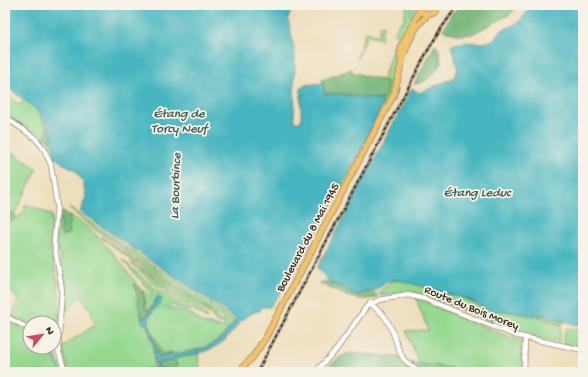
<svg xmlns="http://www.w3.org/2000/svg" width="588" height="377" font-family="'Gochi Hand',sans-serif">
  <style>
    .green { fill: #96d890; stroke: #688157 }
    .forest { fill: #78b87a; stroke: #5a714c }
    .water { fill: #47b6c0; stroke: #41706f }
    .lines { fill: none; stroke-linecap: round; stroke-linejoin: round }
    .stream { stroke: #47b6c0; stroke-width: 1 }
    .minor-casing { stroke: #94846d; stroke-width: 6 }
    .major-casing { stroke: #94846d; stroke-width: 7 }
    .minor { stroke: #fff; stroke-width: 4.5 }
    .major { stroke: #f1c36a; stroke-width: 5.5 }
    .rail-casing { stroke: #3b2a1e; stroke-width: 2.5 }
    .rail { stroke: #f7f3e8; stroke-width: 1; stroke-dasharray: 3; stroke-linecap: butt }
    .labels { text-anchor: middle; stroke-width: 3.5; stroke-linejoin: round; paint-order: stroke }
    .street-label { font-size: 12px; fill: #3b2a1e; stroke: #f7f3e8 }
    .water-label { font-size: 13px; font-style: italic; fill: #3f5b57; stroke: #f7f3e8 }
  </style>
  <rect width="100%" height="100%" fill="#f7f3e8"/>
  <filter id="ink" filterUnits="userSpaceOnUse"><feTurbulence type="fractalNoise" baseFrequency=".025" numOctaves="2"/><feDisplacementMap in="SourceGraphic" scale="8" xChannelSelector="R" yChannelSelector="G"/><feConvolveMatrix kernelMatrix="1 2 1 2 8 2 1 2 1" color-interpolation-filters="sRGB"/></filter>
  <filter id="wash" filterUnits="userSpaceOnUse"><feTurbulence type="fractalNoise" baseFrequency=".012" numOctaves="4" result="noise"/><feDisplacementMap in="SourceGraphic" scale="16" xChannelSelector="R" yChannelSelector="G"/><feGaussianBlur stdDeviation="0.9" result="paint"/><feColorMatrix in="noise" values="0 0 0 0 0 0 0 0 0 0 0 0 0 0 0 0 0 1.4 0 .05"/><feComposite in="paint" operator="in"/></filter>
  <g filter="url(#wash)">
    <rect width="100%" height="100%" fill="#eddebc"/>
    <path class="green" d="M407,5H415C419,19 406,29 401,42C393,61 395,90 382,107V100L386,92L387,82H382L397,35L394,34L400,22L403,23Z
      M380,25L384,26L381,32V39L367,36L357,59L365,32L378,36Z
      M5,94L20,105L24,99C36,109 46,118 47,135L40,139L5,114Z
      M49,140H53L56,158L53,159L48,150Z
      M5,147L37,169L14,215L5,209Z
      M26,204L52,215L51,244L49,246C57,271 66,314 54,338V323H30V325L12,316L18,301L5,282V226L26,211L24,208Z
      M69,208L235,321C217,346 201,352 172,356V353L162,355C159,346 145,322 150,315C153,310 158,305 162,299L158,296L149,310H145L146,303L142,290L149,296L152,294L121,258L153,287L191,311L171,305L169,306L171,309L179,310L195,317L203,324H211L217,328L225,326L222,318L93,228Z
      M68,215C97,229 117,258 136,283L134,284L138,291L141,319L147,325L153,344L154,372H68L62,347L96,324L91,314L92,311L81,296L67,311L66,309L64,272L56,241L58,216L61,222L60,231L68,234L70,218Z
      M101,237L209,310L222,323L217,322L210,314L149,273Z
      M130,262L200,310L207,316V319L151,281Z
      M399,280L430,288L440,301L415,292L382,294L379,292L392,281Z
      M436,289C456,295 474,302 493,312L502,309L514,313L539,316L561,326L559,342L514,333L465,305L455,302Z
      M416,298L509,337L523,341L522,372H468L419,363L406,331L428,330Z
      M5,318L30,331V347H49L53,351L55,358L61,372H5Z
      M566,329L583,330V348L563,344L564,334Z
      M198,353L200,372H175L177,366L175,361L176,358Z"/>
    <path class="forest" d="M460,5H519L509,15L472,34L460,35L443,30L452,13Z
      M435,45L439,50L441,63C434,74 428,82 414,84Z
      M352,69V72L388,82L386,92L382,100L340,94H325L322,80Z
      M47,126L51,131L53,140L45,139L42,141L41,139L47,135Z
      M5,209L17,217L5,226Z
      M64,211L70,218L68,234L62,236L60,231L61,212Z
      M326,281L358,295L371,291L378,297C356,304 339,292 319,283Z
      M136,283C143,290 146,300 145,309L149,310L147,316L144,318C136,311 139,294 134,284Z
      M430,288L446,295L455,302L465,305L493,320L497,324L440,301Z
      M545,314L565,322L561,326L539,316Z
      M151,333L156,339L162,354L172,352V356L170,355L159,358Z
      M350,353L399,357L408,362L445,367L468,372H321L342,356Z
      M176,358L175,361L177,366L175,372H159L158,363L168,362Z"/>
    <path class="water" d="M5,5H294L288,18L295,55L294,122H301V88L305,85L323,83L325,94H340L382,100V107L362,150L294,274L270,307H261L260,311C240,313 234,336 218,345C204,354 186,356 171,360L168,362H158L159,372H156L153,344L147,325L143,323L141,318L147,316L158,296L162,300L150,315L148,321L159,358C195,347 212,356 236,319L80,212L86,197L83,181L74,169L62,163L55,157L51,131L37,110L5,85Z
      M531,5H583V326L572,324L545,314C528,320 510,307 493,312L470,300L399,280H391L373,291L358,295L330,282L317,268L412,88L419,93L453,78L458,69L451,46C471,35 487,54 502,30C517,25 524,19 531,5Z"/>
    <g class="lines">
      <path class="stream" d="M411,5V18
        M5,280L17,296L48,323
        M373,291L383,296L403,294
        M412,294L441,303
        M159,304C171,312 187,307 198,319
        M202,323L220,327
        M54,336L55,337
        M55,353L62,372"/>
    </g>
  </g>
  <g filter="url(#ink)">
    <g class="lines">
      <g class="minor-casing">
        <path id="minor" d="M5,117L35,138L44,149L51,165L57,206L54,242L62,290L58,349L65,372
          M370,303C374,308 380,311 384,316C402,339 391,366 429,372
          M5,316L30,329
          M315,372L336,350L367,306L379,300L408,295L425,299L514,335L583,350
          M524,372L525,339"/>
      </g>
      <g class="major-casing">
        <path id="major" d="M419,5L422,12L428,15L434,13L439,5
          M400,57L402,45L420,10
          M238,372L252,358L266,337L394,94C401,67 405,34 428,15"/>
      </g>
      <use href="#minor" class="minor"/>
      <use href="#major" class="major"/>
      <g class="rail-casing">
        <path id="rail" d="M257,372L427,52L440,30L458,5"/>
      </g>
      <use href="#rail" class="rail"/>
    </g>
  </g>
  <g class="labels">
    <g class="street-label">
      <text transform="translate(307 237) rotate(-62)" y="4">Boulevard du 8 Mai 1945</text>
      <text transform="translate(472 307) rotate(22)" y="4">Route du Bois Morey</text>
    </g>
    <g class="water-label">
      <text x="179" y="117">Étang de<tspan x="179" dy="15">Torcy Neuf</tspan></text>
      <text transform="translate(174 186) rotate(-88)" y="5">La Bourbince</text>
      <text x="477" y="196">Étang Leduc</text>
    </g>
  </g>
  <rect width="588" height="377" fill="none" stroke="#f7f3e8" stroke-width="20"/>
  <g transform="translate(42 335) rotate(60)"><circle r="19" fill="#f7f3e8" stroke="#aca397"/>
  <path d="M0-3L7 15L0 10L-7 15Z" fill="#d1495b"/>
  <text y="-6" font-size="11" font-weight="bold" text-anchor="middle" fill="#3b2a1e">N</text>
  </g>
</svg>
